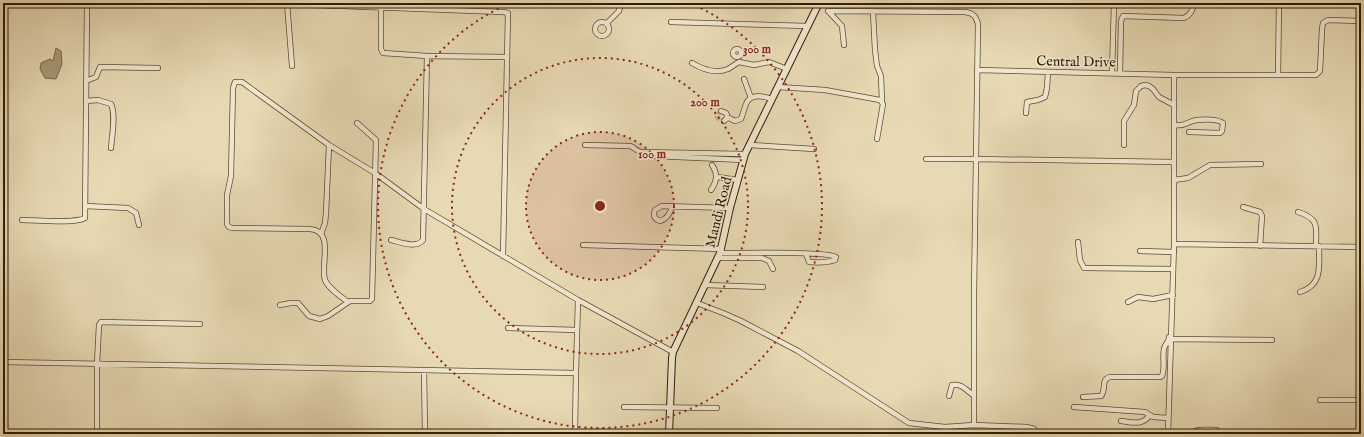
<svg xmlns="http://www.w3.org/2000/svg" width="1364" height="437" font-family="'IM FELL English',serif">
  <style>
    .water { fill: #a99978; stroke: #79674a }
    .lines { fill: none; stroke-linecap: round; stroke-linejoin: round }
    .street-tunnel { stroke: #c3b390; stroke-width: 4.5; stroke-dasharray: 4.5 2; stroke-linecap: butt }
    .street-casing { stroke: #5e4b31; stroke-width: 6 }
    .secondary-casing { stroke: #311c06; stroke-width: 8 }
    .street { stroke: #efe6ce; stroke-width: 4.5 }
    .secondary { stroke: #efe6ce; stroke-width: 6 }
    .ring { fill: none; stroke: #8f2418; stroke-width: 2; stroke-dasharray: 2 4 }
    .labels { text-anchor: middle; stroke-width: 3; stroke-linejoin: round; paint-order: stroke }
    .street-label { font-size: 14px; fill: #311c06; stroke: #efe6ce }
    .centre { fill: #8f2418; stroke: #efe6ce; stroke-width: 2 }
    .ring-label { font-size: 12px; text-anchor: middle; font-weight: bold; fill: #8f2418; stroke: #efe6ce; stroke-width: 3; stroke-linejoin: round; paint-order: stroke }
  </style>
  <rect width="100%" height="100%" fill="#e7d9b3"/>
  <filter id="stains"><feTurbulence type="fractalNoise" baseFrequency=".005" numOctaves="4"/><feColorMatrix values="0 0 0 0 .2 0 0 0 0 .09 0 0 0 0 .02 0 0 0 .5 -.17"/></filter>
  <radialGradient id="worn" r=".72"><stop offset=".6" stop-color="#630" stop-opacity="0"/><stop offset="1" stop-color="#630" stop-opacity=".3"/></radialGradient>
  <path class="water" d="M56,48L61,51L62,64L56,79L45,78L40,69L41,63L50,59L53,61Z"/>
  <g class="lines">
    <path class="street-tunnel" d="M721,111L718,114L717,117L719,120L724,121"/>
    <g class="street-casing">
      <path id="street" d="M287,3L292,66
        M287,4L503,12L508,13L503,256
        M381,8V49L383,53L427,56L507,57
        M828,11L965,12C973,13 976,16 978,24L974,293V425
        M828,11L842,26L844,45
        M873,12L875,50L877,66L881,76L882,101
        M595 29a7 7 0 1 1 14 0a7 7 0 1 1-14 0Z
        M671,22L808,26
        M607,23L619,11L621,3
        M733 53a4 4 0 1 1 8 0a4 4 0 1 1-8 0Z
        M692,63C702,69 716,74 728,69C732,67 735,64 739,62L754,65L769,62L787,69
        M977,70L1174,75H1316L1320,71L1322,29L1323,23L1328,20L1361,21
        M1112,73L1114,3
        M1120,73L1121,21L1123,16L1184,18C1191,15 1192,10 1195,3
        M1278,75L1279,3
        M744,79L751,98
        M86,81L96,77L100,67L158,68
        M778,87L825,90L880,100L883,104L877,139
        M86,101L98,100L111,104C116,115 112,135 111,148
        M721,111L726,113C728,116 727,119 724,121
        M1026,113L1027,102L1038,100L1045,97L1047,88L1048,72
        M727,117L735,121L741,119C743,114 744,109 746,104C750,93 764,96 772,99
        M1174,125C1187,127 1187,121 1197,120C1203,119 1218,119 1223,123L1222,131L1220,133L1189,132
        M585,145L630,146C634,147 636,151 641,152L745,154
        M750,145L814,149
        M1124,145V121L1134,105L1136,91L1141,86L1145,85L1149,86L1153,89L1159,97L1174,105
        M655,156L744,160
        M926,159H976L1174,162
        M717,177L738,180
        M1174,180L1188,178L1210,165L1261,164
        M711,190C717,181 718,174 712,165
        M85,206L128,208L136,213L139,225
        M672,207C670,214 667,219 660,221C654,219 653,215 655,210L662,206L730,208
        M1243,207L1260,212L1262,216L1260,246
        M1298,212C1320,219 1316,227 1316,246
        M22,220C36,220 74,224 85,218L87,3
        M321,234L325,223L326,213L329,145
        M391,240C400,242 416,249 423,240L427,56
        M1078,242L1080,260L1084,268L1173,269
        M1174,244L1361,247
        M583,245L722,249
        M1140,251L1174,252
        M720,253H730C746,253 828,251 836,257L835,260C826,263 819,263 809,262L806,254
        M718,258H762L769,261L773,269
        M705,285L763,287
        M1300,292C1323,285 1319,266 1319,246
        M348,302C340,296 329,289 325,280C320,264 335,231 310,229L232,228L229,227L227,224V195L231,176L233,88L235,82H242L329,145L375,173L424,209L578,300L673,352
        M1128,302L1138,297L1153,299L1173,295
        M697,303L723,313L741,321L798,351L909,423L945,427L974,425L1027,427L1034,429L1036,434
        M280,305L291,303H298L309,316L320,319L328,316L350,301H370L372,299L376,140L357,123
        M508,328L577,330
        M1172,339L1272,340
        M3,362L576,373L578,300
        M424,370L425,434
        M949,396L952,385C961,383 966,390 973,395
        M1083,397L1101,396C1107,389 1100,380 1110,377H1160L1162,376C1166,367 1161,353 1165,346C1167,342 1169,342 1169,337
        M1320,400H1361
        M624,407L717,408
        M1074,407L1145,412L1153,417L1168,418
        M1121,421C1131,422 1142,426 1149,416
        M575,431L576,373
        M97,434V364L99,325L101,322L200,324
        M945,434V427
        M1003,434V426
        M1168,434L1174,244V75
        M1190,434C1198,428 1208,430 1217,430L1221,434"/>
    </g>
    <g class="secondary-casing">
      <path id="secondary" d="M669,434L672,358L673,352L720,253L730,208L745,154L819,3"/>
    </g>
    <use href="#street" class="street"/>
    <use href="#secondary" class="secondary"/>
  </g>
  <circle cx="600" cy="206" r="74" fill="#8f2418" fill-opacity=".12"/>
  <g class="ring">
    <circle cx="600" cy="206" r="74"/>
    <circle cx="600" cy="206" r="148"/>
    <path d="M690 3A222 222 0 1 1 510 3"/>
  </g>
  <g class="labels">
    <g class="street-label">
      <text transform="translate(1076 61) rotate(1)" y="5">Central Drive</text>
      <text transform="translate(718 212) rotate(-76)" y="5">Mandi Road</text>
    </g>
  </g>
  <circle cx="600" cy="206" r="6" class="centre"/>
  <g class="ring-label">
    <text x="757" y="53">300 m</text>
    <text x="705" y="106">200 m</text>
    <text x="652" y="158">100 m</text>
  </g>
  <rect width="1364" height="437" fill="none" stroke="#e7d9b3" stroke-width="16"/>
  <rect x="4" y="4" width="1356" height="429" fill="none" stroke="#311c06" stroke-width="2"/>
  <rect x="8" y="8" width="1348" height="421" fill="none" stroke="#311c06"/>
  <rect width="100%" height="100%" filter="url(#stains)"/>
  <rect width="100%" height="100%" fill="url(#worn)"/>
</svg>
